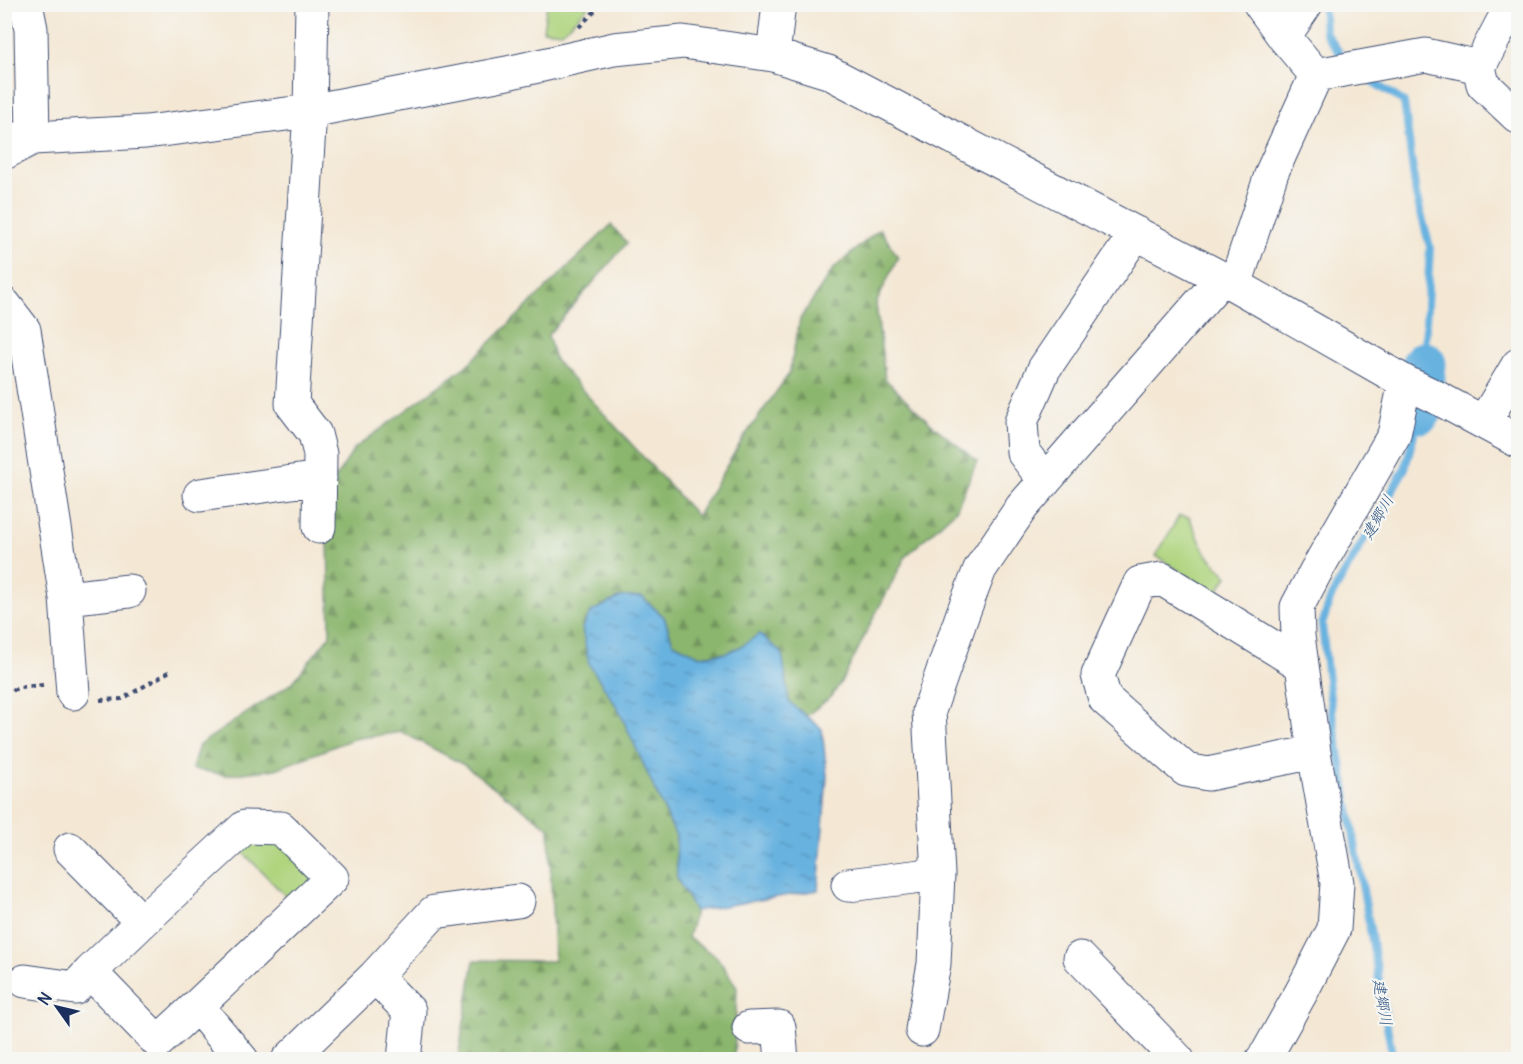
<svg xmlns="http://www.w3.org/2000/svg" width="1523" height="1064" font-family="Delius,'Klee One',sans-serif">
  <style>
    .forest { fill: url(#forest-firs); stroke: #537266; stroke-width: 1.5 }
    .park { fill: #afd47e; stroke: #65826e; stroke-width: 1.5 }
    .water { fill: url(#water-ripples); stroke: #42709f; stroke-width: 1.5 }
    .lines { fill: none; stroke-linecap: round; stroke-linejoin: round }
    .stream { stroke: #68b2e0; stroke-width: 8 }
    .river { stroke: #68b2e0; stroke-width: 45 }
    .minor-casing { stroke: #3c4b70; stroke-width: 35 }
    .path { stroke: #3c4b70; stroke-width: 4; stroke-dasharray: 4.5 4.5; stroke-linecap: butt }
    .minor { stroke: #fff; stroke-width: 33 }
    .labels { text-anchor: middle; stroke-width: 4.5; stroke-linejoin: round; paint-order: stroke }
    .water-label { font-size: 16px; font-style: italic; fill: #325685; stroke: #f6f6f2 }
  </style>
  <defs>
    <pattern id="forest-firs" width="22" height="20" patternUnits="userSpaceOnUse" patternTransform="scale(1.5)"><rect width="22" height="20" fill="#8bb66d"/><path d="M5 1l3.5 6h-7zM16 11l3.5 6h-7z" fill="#71945d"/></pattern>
    <pattern id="water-ripples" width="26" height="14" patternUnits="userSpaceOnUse" patternTransform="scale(1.5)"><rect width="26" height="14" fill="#68b2e0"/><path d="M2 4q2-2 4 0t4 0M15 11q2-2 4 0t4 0" fill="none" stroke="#5591b9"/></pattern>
  </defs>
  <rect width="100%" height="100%" fill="#f6f6f2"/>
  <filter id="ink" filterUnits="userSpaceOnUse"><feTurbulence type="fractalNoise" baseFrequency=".0167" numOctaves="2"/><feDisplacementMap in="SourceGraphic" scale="12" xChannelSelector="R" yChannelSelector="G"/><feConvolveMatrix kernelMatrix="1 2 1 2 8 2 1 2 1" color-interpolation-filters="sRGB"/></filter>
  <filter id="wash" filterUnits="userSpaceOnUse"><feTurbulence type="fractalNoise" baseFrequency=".008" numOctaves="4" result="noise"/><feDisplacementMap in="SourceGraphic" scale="24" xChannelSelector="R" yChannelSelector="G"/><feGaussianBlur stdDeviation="1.35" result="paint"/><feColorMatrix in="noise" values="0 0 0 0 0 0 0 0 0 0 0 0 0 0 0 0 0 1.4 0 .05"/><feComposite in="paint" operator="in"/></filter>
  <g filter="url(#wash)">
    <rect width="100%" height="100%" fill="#f4e8d5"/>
    <path class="forest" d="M611,225L627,243L548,335L555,360L697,516L742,440L789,374L800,319L833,269L880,229L898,257L876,304L885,379L931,424L977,461L956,510L906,556L874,617L846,674L832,696L806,716L789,702L782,653L742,646L726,653L700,656L673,643L664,617L642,597H620L591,612L589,664L618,708L676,836L677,878L695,911L688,938L717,957L737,987L734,1059H458L474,960L554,961L549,828L464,765L402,732L353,739L276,769L226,775L192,769L199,745L293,682L330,635L327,491L355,448L466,366Z"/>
    <path class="park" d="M547,5V4L590,5L562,32L543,30Z
      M1179,516L1189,517L1205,552L1227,576L1216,594L1156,556Z
      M253,835H279L322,878L293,904L239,848Z"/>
    <path class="water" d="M621,597H642L664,617L673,643L700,656L726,653L742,646L759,634L782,653L789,702L822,729L827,776L818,890L695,911L677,878L676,836L618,708L589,664L582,628L591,612Z"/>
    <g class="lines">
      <path class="stream" d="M1323,4L1325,32L1342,56L1348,61
        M1365,77L1404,102L1416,195L1430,247L1424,364
        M1393,1060L1331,707L1322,625L1331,597L1405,468L1420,411"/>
      <path class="river" d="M1420,411L1424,364"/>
    </g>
  </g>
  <g filter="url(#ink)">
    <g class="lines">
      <g class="minor-casing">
        <path id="minor" d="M312,4L310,111L292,404L315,434L320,454L319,527
          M1260,4L1284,37
          M1512,4L1479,67L1483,84L1518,117
          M773,55L779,4
          M1316,75L1426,55L1479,67
          M13,139L33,138L31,29L26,4
          M4,153L33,138L146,132L310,111L507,73L614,49L683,42L773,55L828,72L931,126L1235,285L1405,382L1436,397L1518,441
          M1235,285L1272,172L1316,75L1284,37L1306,4
          M4,304L24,330L66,598L73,693
          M1484,422L1518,365
          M1045,481L1023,452L1021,422L1044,369L1136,233
          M200,495L320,478
          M66,598L129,591
          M1302,665L1162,579L1140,583L1098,675L1105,699L1186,770L1208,774L1314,752
          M70,849L142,922L90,972L158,1042L197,1006L242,1060
          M848,885L938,874
          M142,922L245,827L281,828L332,878L197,1006
          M1080,958L1178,1060
          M375,976L409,1011L404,1060
          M25,981L75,988L90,972
          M749,1028L779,1027L782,1060
          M922,1030L934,964L938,874L929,711L963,613L980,569L1022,507L1222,278
          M288,1060L375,976L434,912L518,901
          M1262,1060L1268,1052L1302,991L1334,929L1337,883L1314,752L1298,636L1297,607L1316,571L1394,435L1405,382"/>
      </g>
      <path class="path" d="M579,27L602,4
        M4,694L20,687L44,685
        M100,700L122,699L170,671"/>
      <use href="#minor" class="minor"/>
    </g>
  </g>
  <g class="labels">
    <g class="water-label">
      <text transform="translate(1377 517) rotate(-60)" y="6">建郷川</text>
      <text transform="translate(1383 1002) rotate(80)" y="6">建郷川</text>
    </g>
  </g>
  <rect width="1523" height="1064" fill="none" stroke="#f6f6f2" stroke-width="24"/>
  <g transform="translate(57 1007) rotate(304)" stroke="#f6f6f2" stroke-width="4.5" paint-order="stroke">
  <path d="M0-4.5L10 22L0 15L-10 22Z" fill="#1b2f5e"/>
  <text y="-9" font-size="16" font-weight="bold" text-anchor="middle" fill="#1b2f5e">N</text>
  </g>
</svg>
